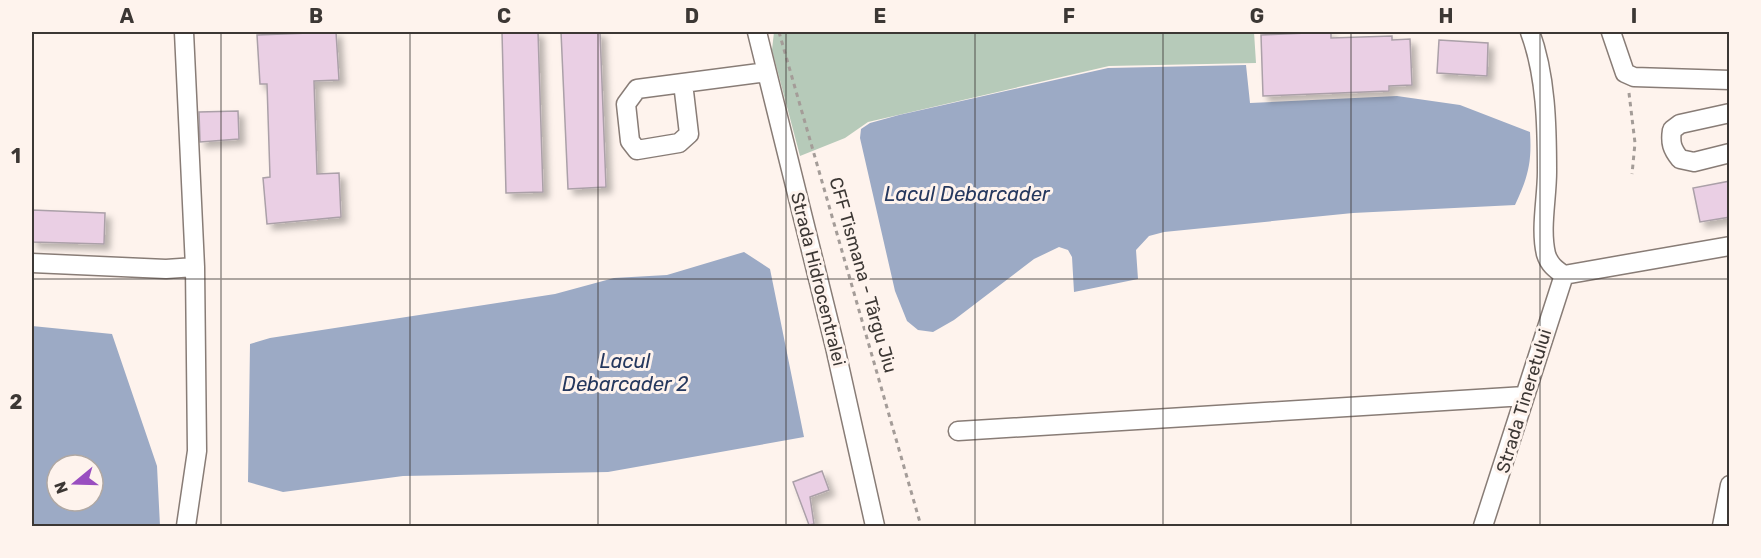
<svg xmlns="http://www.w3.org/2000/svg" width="1761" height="558" font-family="Rubik,sans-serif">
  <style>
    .green { fill: #b6cab9 }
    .water { fill: #9caac5; fill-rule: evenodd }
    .building { fill: #eacfe4; stroke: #aba0a8; stroke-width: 1.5; filter: url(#shadow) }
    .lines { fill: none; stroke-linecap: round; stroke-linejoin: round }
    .minor-casing { stroke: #887c76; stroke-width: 21 }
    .path { stroke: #a49c98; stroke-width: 3; stroke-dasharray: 4.5 4.5; stroke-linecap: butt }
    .minor { stroke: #fff; stroke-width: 18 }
    .grid { fill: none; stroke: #3c3734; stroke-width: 1.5; stroke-opacity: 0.55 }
    .labels { text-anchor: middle; stroke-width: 6; stroke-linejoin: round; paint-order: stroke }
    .street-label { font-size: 18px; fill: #3c3734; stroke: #fef3ed }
    .water-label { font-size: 20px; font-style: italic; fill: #25385e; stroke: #fef3ed }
    .neatline { fill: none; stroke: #3c3734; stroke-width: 2 }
    .grid-label { font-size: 20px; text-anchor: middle; font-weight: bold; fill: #3c3734 }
  </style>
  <defs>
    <filter id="shadow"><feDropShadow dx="5.5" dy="5.5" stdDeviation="3" flood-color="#0004"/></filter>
  </defs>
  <rect width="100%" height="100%" fill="#fef3ed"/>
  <path class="green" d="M774,32H1254L1256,63L1109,66L868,122L845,138L800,156L772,50Z"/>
  <path class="water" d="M1246,65L1250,103L1397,96L1460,105L1530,132C1532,163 1528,177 1515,205L1353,213L1164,232L1149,236L1136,250L1138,279L1074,292L1072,257L1068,250L1059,247L1034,259L954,320L933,332L918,330L907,321L895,291L860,138L861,129L870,123L899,115L1108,68Z
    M744,252L770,269L804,437L608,472L403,476L283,492L248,482L250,344L270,338L555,294L614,278L667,275Z
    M32,326L112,334L157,466L160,526H32ZM57,465H93V501H57Z"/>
  <path class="building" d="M336,32L339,80L314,81L317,174L339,173L341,217L267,224L263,178L270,177L267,84H260L257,35Z
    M502,32H538L543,192L506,193Z
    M561,32H600L606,187L568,189Z
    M1331,32V38L1392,36V40L1410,39L1412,85L1389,86V91L1263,96L1261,35Z
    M1439,40L1488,43L1487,76L1437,73Z
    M238,111L239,139L200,142L199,112Z
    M1730,181V217L1700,222L1693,188Z
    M32,210L105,213L104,244L32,242Z
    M822,471L829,490L810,497L814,524L809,525L793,482Z"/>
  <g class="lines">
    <g class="minor-casing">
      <path id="minor" d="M184,32L195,267L197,451L186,526
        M757,32L835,347L875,526
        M1530,32C1546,75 1547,126 1547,172C1547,198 1540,229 1546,254C1549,264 1555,269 1564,275L1730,246
        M1611,32L1625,73L1634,77L1730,80
        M683,83L689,134L679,143L637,150L630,141L626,104L637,89L767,72
        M1730,113L1680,124L1672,130C1670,143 1672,149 1680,159L1694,162L1730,153
        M32,263L166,269L195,267
        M958,431L1525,396
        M1483,526L1564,275
        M1722,526L1730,485"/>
    </g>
    <path class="path" d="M779,32L921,526
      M1629,93L1635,143L1632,174"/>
    <use href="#minor" class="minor"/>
  </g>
  <path class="grid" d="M221,32V526M410,32V526M598,32V526M786,32V526M975,32V526M1163,32V526M1351,32V526M1540,32V526M32,279H1730"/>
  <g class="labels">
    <g class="street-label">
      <text transform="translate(863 275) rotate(74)" y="6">CFF Tismana - Târgu Jiu</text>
      <text transform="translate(818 279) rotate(76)" y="6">Strada Hidrocentralei</text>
      <text transform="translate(1524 401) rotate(-73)" y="6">Strada Tineretului</text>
    </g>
    <g class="water-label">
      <text x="967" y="201">Lacul Debarcader</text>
      <text x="625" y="368">Lacul<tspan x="625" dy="23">Debarcader 2</tspan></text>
    </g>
  </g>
  <rect width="1761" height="558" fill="none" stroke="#fef3ed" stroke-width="66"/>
  <g transform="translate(75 483) rotate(251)"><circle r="28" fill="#fef3ed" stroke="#b0a8a3" stroke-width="1.5"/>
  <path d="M0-4.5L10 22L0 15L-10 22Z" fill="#994ec0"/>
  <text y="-9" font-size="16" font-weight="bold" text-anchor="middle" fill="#3c3734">N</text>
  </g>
  <rect x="33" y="33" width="1695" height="492" class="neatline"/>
  <g class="grid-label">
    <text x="127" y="23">A</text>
    <text x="316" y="23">B</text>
    <text x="504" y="23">C</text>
    <text x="692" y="23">D</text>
    <text x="880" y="23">E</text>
    <text x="1069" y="23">F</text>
    <text x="1257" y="23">G</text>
    <text x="1446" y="23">H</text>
    <text x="1634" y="23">I</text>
    <text x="16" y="163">1</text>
    <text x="16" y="409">2</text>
  </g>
</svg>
